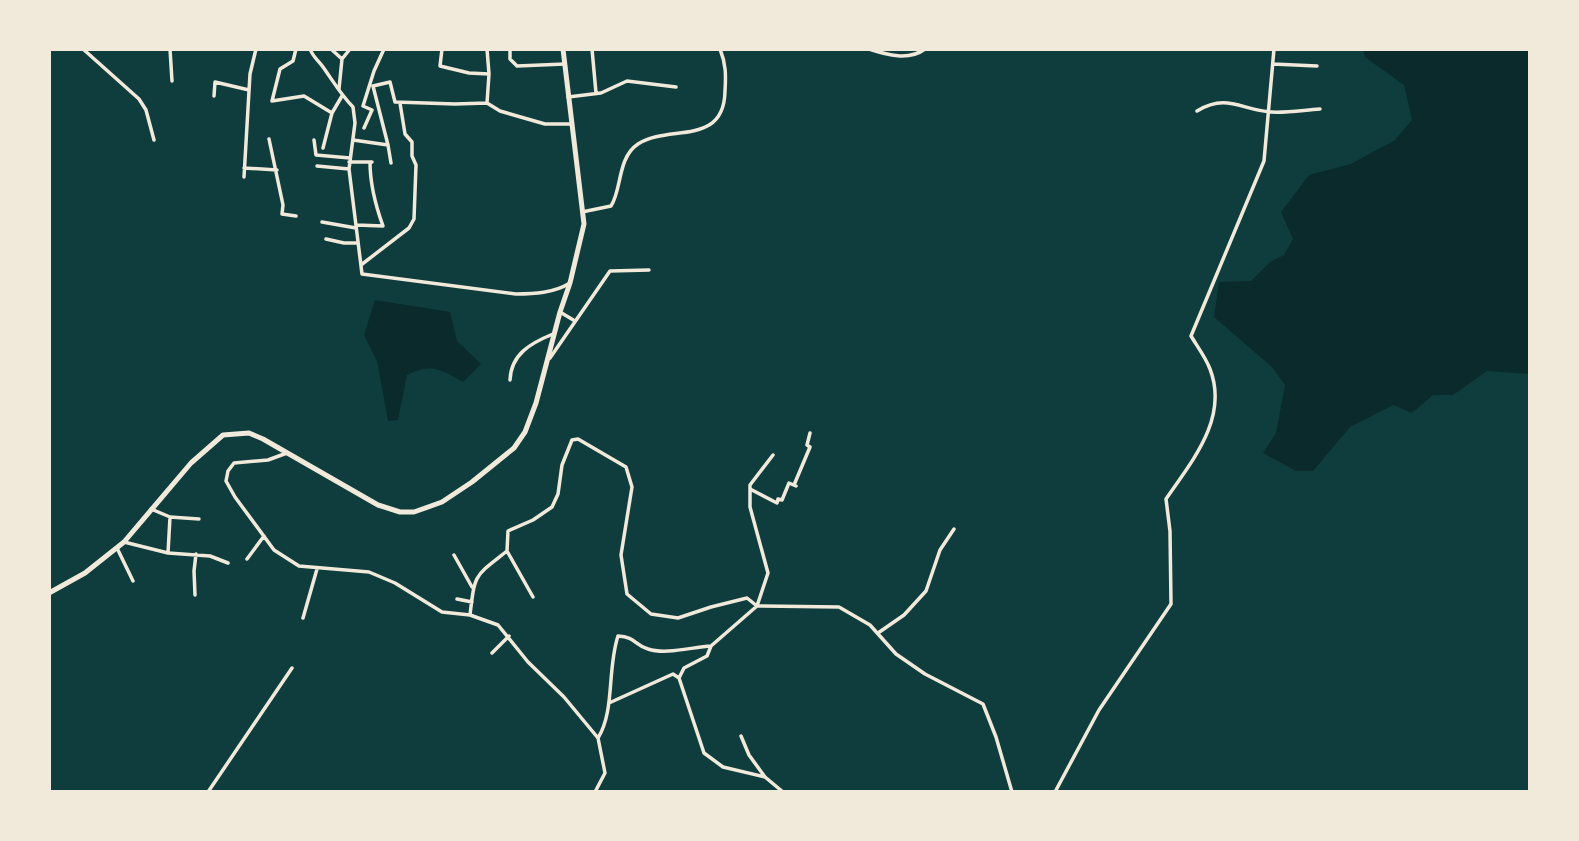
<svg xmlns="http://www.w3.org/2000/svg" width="1579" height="841" font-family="'PT Sans Narrow',sans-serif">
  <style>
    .water { fill: #0a2a2b }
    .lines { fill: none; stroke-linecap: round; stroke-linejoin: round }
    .minor { stroke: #f1e9da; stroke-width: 3.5 }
    .trunk { stroke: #f1e9da; stroke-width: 5 }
  </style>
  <rect width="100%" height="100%" fill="#0f3d3e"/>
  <path class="water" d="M1363,49H1530V374L1487,371L1453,395H1433L1412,413L1393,405L1350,427L1313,471H1296L1263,453L1276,433L1285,385L1272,367L1214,317L1219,282L1251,281L1270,262L1284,255L1293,239L1281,212L1309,175L1351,164L1395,140L1412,120L1404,85L1365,57Z
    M375,300L450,312L457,341L481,364L463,382C440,369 432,363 407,375L398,420L388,421L377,361L364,335Z"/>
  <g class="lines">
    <path class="minor" d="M83,49L139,99L146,110L154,140
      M170,49L172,81
      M296,49L293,61L280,69L272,101L304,96L332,113
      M310,49C313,57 318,60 323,67C333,81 341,95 353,107L355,123L349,169L362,274L516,294C534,294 554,293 570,283
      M331,49L342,59
      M442,49L440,66L469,73L489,74L487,103
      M487,49L489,74
      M510,49V59L517,66L565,64
      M592,49L596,93
      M869,49C887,55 909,61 925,49
      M1273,64L1317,66
      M373,86L390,82L395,102L455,104L487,103L500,111L545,124H571
      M373,86L388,145
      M339,89L342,59L350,49
      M214,96L215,82L249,90
      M568,97L601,93L627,81L676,87
      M1197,111C1227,93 1241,110 1271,112C1287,113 1304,110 1320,109
      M364,128L372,110L363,106L374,71L384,49
      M269,139L283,205L282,214L296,216
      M314,140L316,155L350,158
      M353,140L388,145L391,163
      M323,148L332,113L342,96
      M349,162H372
      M317,166L349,169
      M244,168L277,170
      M244,177L250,74L256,49
      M582,212L611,206C622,190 617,158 638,144C669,124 724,147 725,91C726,75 726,64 720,49
      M322,222L356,228
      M356,225L383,226C375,204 370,185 370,162
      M326,239L344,243H358
      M361,265L409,228L414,219L416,165L412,156V142L405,134L400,103
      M560,312L575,321
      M550,358L610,271L649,270
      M510,380C511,354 531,343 553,334
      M287,453L268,460L234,463L228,471L226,481L235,497L274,550L299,566L369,572L395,583L442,612L470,615L498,625L528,662L564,697L598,738L605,773L595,792
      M773,455L750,485V507L768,573L757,606L711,646L707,656L684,668L679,678L704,753L723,767L765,777L783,792
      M794,485L810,447L807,445L810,433
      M750,489L777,503L778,499L782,500L789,483L796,486
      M151,509L170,517L199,519
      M124,542L168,553L210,556L228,563
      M117,548L133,581
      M507,551L533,597
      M168,553L170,517
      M454,555L472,587
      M247,559L264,536
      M195,595L194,571L196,554
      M457,599L472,602
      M470,615C475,573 474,577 507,551L508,531L533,520L552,507L558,494L562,465L572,440L578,439L626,467L632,487L621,555L627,594L651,614L678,618L711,607L747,598L757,606L839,607L870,625L896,654L925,674L983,704L996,737L1012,792
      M303,618L317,569
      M878,633L904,615L926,591L940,550L954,529
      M492,653L509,636
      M609,703L673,674L679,678
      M741,736L749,755L765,777
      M598,738C615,711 607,669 618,636C636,637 634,645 648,649C666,655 692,647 711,646
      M208,792L292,668
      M1055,792L1099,710L1171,604L1170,531L1166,499C1192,461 1229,418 1210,369C1206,358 1197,346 1191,336L1264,161L1274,49"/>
    <path class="trunk" d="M49,593L85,573L124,542L191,463L223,435L249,433L263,439L378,505L400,512H414L442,502L472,482L514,448L525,432L536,403L560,312L570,283L584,224L563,49"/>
  </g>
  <rect width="1579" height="841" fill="none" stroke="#f1e9da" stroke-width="102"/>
</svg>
